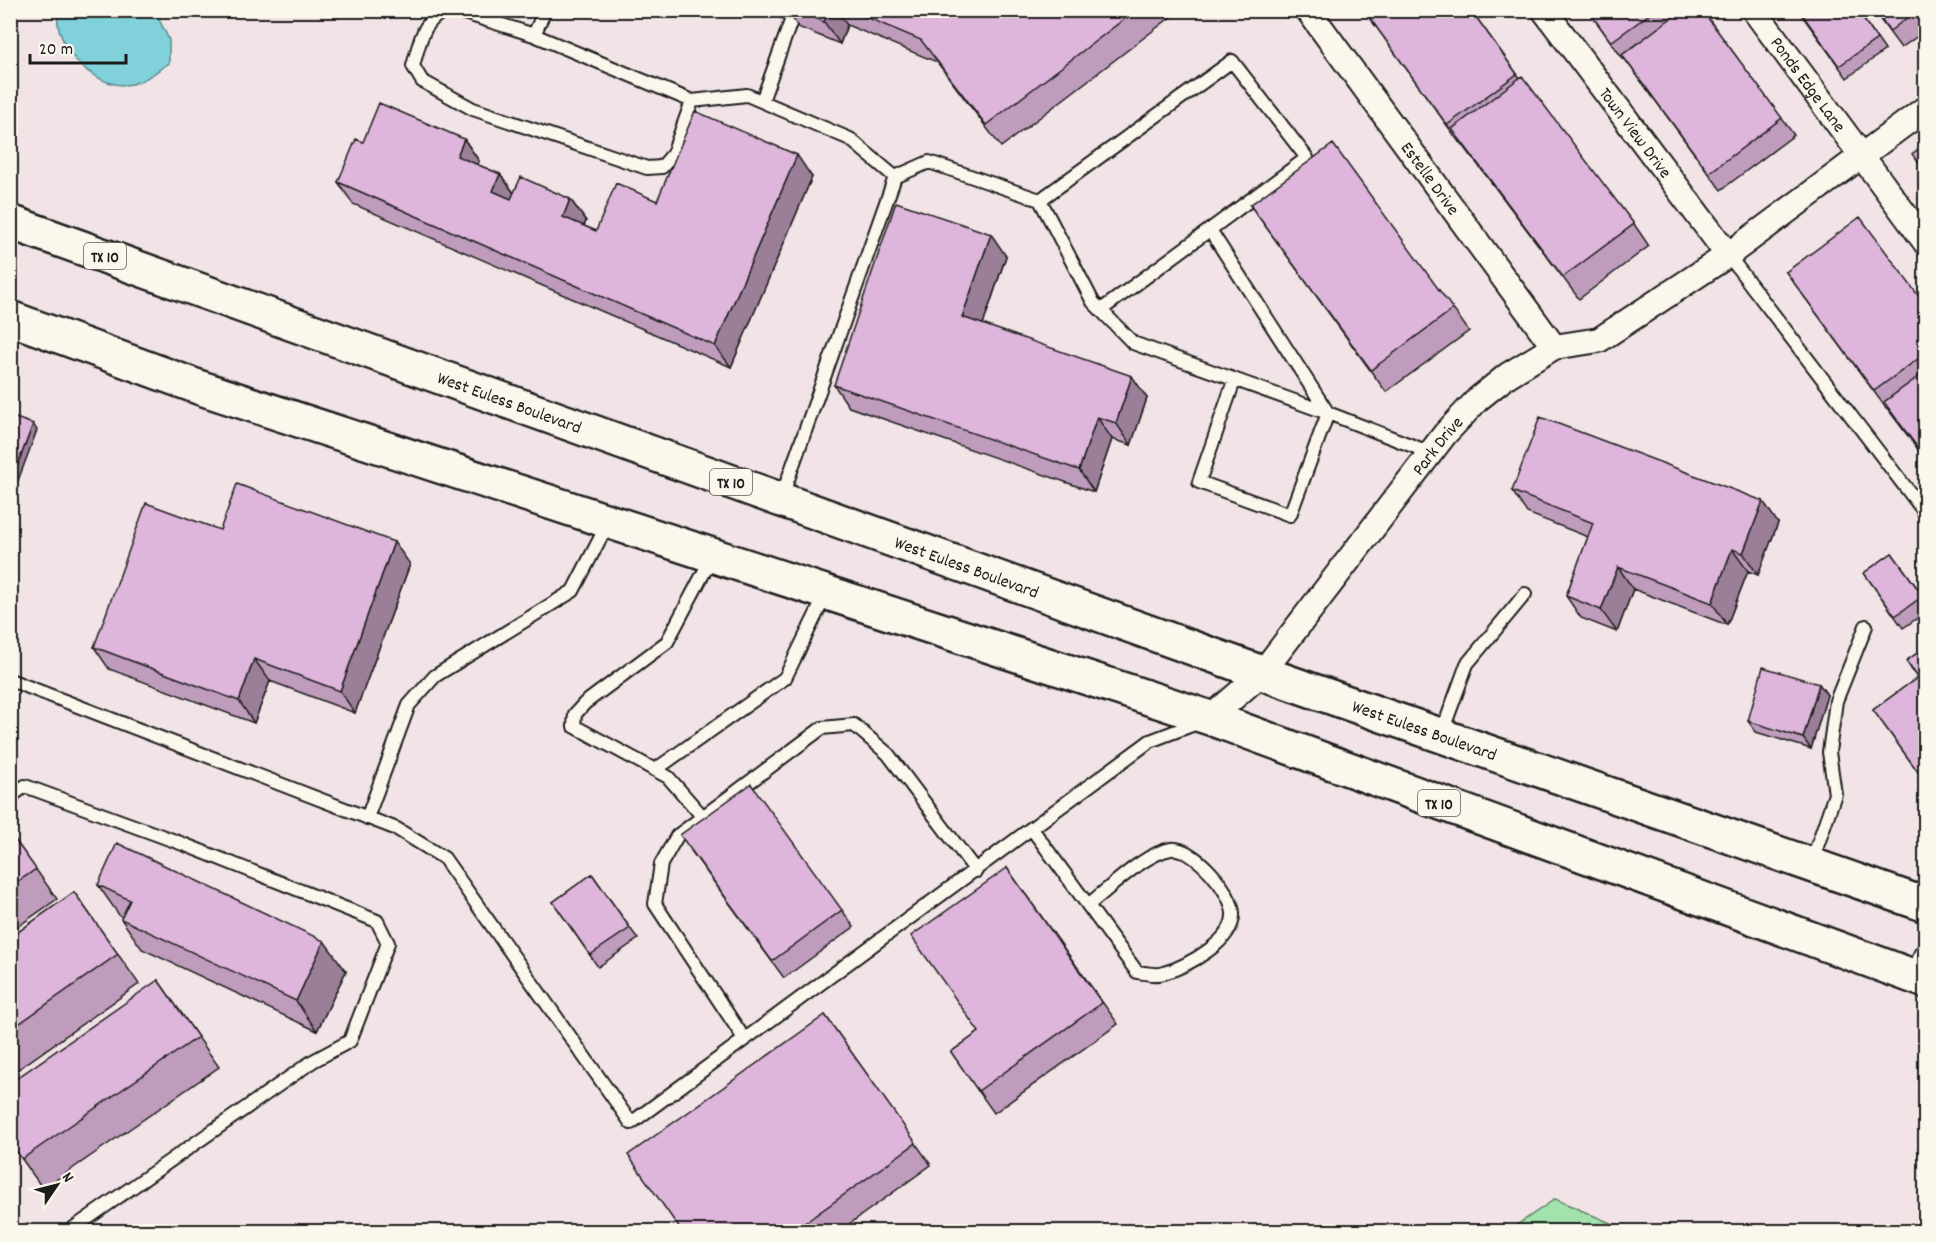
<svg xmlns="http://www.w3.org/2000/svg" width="1936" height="1242" font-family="Dekko,sans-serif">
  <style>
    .green { fill: #a2e3ad; stroke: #5f8064; stroke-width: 1.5 }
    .water { fill: #80d1d9; stroke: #58898d; stroke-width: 1.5 }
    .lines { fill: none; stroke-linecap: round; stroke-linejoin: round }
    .service-casing { stroke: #1c1c1c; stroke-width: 16 }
    .minor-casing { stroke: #1c1c1c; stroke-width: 28 }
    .primary-casing { stroke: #1c1c1c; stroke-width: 38 }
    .service { stroke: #fbf7ec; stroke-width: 12 }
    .minor { stroke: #fbf7ec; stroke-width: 24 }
    .primary { stroke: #fbf7ec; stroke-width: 33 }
    .wall { fill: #bf9cbc; stroke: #1c1c1c; stroke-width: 1.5 }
    .shaded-wall { fill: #9b7f99; stroke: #1c1c1c; stroke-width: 1.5 }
    .building { fill: #deb5db; stroke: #1c1c1c; stroke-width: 1.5 }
    .labels { text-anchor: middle; stroke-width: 5; stroke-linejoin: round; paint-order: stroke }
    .shield { fill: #fbf7ec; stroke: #5f5e5a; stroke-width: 1.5 }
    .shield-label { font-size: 16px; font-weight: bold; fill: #1c1c1c }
    .street-label { font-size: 18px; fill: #1c1c1c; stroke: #fbf7ec }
  </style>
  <rect width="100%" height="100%" fill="#f2e3e7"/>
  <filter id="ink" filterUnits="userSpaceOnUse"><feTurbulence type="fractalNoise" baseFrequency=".0167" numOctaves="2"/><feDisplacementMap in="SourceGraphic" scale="12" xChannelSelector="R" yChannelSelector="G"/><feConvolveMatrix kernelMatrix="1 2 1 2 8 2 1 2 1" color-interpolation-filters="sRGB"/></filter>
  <g filter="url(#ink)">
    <path class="green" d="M1555,1199L1629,1231H1508Z"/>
    <path class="water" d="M58,11H155L169,40V63C155,72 141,85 123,85C89,84 53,44 58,11Z"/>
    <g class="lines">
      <g class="service-casing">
        <path id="service" d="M448,10C422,19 420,42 413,66L422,81L473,109L647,168L662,167L673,154L692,101
          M455,10L534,35
          M545,10L534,35L692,101L747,95L850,139L895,177
          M779,10L793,15
          M762,101L795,10
          M1040,200L1232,61L1307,158L1101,310
          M1210,230L1328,413L1290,515L1199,482L1234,381
          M1728,255L1926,514
          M781,499L895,177L929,162L1040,200L1093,302L1133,343L1328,413L1431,453
          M10,680L397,829L444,858L631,1123L1150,741L1200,722
          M1441,735L1467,664L1525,594
          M655,770L785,678L826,594
          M10,797L25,786L183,844L377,921L388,943L350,1041L313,1061L68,1232
          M703,817L668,777L574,726L575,714L585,703L667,642L712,557
          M367,818L409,705L435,676L573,591L608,523
          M1032,829L1137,972C1146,973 1157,976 1164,973C1187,966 1234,941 1233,914C1233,892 1193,846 1171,849C1145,853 1109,889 1088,905
          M1811,864L1835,794L1829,752L1836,701L1866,626
          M745,1040L655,904L661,864L677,836L822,728L854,725L888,754L976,871"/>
      </g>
      <g class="minor-casing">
        <g id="minor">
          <path id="s1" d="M1308,10L1554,347"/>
          <path id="s2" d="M1544,10L1728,255"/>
          <path id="s3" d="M1754,10L1926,243"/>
          <path id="s4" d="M1210,718L1262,673L1445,434L1478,399L1508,375L1554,347L1599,340L1728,255L1926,108"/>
          <path d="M1919,978L1926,956"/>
        </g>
      </g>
      <g class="primary-casing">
        <g id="primary">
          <path id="s5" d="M10,222L1262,673L1926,905"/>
          <path d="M10,318L201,388L1210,718L1926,981"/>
        </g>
      </g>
      <use href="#service" class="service"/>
      <use href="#minor" class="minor"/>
      <use href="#primary" class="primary"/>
    </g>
    <path class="wall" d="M787,10H1180L1001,147L937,62L847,25L840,44L798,27Z
      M1364,10H1471L1520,78L1634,224L1649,246L1579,299L1460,141L1459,142Z
      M1588,10H1702L1794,135L1721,190L1624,58L1623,59Z
      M1798,10H1857L1885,50L1847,78Z
      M1873,10H1926V30L1901,48Z
      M464,139L479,161L478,165L500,174L514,193L570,199L586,221L584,226L596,231L657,201L812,177L731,367L353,204L338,182L363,142Z
      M1250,205L1453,309L1469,331L1386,392Z
      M1006,256L983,325L1147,398L1131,445L1112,439L1094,492L849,407L834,385Z
      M1786,272L1926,306V460L1887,408H1886Z
      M1512,491L1778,523L1758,575L1748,571L1727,625L1633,589L1617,632L1581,618L1566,596L1588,537L1527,513Z
      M220,530L410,564L355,713L270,681L254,723L109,669L94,647Z
      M1892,553L1926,600V612L1903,628L1864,573Z
      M1926,647V783L1873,710L1917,678L1906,661Z
      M1819,684L1827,695L1811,749L1756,732L1748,721Z
      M10,833L57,899L10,932Z
      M692,852L842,910L854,927L784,978Z
      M1007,868L1118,1024L994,1113L951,1052L979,1032Z
      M592,874L638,939L598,967L553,902Z
      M98,885L346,971L317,1031L142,949L121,919L122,917L119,915Z
      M74,892L139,984L10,1075V938Z
      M158,980L219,1067L43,1189L10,1142Z
      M825,1015L931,1165L838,1232H682Z"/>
    <path class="shaded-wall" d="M829,10H837L847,25L840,44L824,22Z
      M464,139L479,161L473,177L457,156Z
      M797,155L812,177L731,367L715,346Z
      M500,174L516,196L509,213L493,191Z
      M570,199L586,221L578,239L563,217Z
      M991,234L1006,256L978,339L962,317Z
      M1132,376L1147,398L1131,445L1116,423Z
      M1097,417L1112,439L1094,492L1079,470Z
      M33,424L37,430L10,502V485Z
      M1763,501L1778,523L1758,575L1743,553Z
      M394,542L410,564L355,713L340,691Z
      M1732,549L1748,571L1727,625L1712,603Z
      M1618,567L1633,589L1617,632L1601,610Z
      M254,659L270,681L254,723L239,701Z
      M1819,684L1827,695L1811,749L1803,738Z
      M324,941L346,971L317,1031L296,1001Z"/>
    <path class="building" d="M797,10H829L824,22Z
      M849,10H1136L986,125L921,40Z
      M1364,10H1471L1517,74L1447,125Z
      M1588,10H1655L1611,42Z
      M1682,10H1702L1782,118L1709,173L1622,55Z
      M1799,10H1857L1877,39L1839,66Z
      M1874,10H1917L1890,31Z
      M1522,76L1634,224L1563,277L1452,129Z
      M379,103L464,139L457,156L500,174L493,191L511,199L521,177L570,199L563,217L596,231L616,183L657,201L695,111L797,155L715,346L338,182L356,139L363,142Z
      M1333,144L1453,309L1371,370L1250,205Z
      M1926,144V172L1912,154Z
      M896,202L991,234L962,317L1132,376L1116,423L1097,417L1079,470L834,385Z
      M1860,217L1926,306V353L1874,391L1786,272Z
      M1926,371V459L1884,402Z
      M10,416L33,424L10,485Z
      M1540,417L1763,501L1743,553L1732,549L1712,603L1618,567L1601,610L1566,596L1593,523L1512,491Z
      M237,484L394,542L340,691L254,659L239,701L94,647L146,503L220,530Z
      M1892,553L1923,596L1895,616L1864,573Z
      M1926,647V768L1919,773L1873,710L1918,677L1906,661Z
      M1763,667L1819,684L1803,738L1748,721Z
      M751,784L842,910L772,961L680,835Z
      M10,833L36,869L10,887Z
      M117,843L324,941L296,1001L121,919L130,900L98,885Z
      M1007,868L1102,1003L978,1091L951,1052L979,1032L911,936Z
      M592,874L630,928L590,955L553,902Z
      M74,892L118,954L10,1030V938Z
      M158,980L198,1037L22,1159L10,1142V1083Z
      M825,1015L916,1143L792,1232H682L628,1155Z"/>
  </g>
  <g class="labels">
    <g class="shield">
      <rect x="84" y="243" width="42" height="26" rx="4.5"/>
      <rect x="710" y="469" width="42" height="26" rx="4.5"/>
      <rect x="1418" y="790" width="42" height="26" rx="4.5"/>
    </g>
    <g class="shield-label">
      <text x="105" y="262">TX 10</text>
      <text x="731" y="488">TX 10</text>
      <text x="1439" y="809">TX 10</text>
    </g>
    <g class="street-label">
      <text dy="6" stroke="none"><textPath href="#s3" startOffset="92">Ponds Edge Lane</textPath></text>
      <text dy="6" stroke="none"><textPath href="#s2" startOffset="153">Town View Drive</textPath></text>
      <text dy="6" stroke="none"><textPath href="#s1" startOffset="208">Estelle Drive</textPath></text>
      <text dy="6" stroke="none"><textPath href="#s5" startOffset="531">West Euless Boulevard</textPath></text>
      <text dy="6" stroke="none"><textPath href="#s4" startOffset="356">Park Drive</textPath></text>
      <text dy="6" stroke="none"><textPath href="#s5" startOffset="1017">West Euless Boulevard</textPath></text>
      <text dy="6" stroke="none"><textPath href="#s5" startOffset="1503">West Euless Boulevard</textPath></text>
    </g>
  </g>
  <rect width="1936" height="1242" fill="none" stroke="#fbf7ec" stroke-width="36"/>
  <rect x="18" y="18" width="1900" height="1206" fill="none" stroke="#1c1c1c" stroke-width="2" filter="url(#ink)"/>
  <g transform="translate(57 1185) rotate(55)" stroke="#fbf7ec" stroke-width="4.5" paint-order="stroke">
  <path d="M0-4.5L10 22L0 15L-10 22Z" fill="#1c1c1c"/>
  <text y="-9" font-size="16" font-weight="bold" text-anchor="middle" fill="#1c1c1c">N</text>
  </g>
  <path d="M30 54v9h96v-9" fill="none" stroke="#1c1c1c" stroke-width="3"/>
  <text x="39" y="54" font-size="18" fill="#1c1c1c" stroke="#fbf7ec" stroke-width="4.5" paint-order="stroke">20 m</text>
</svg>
